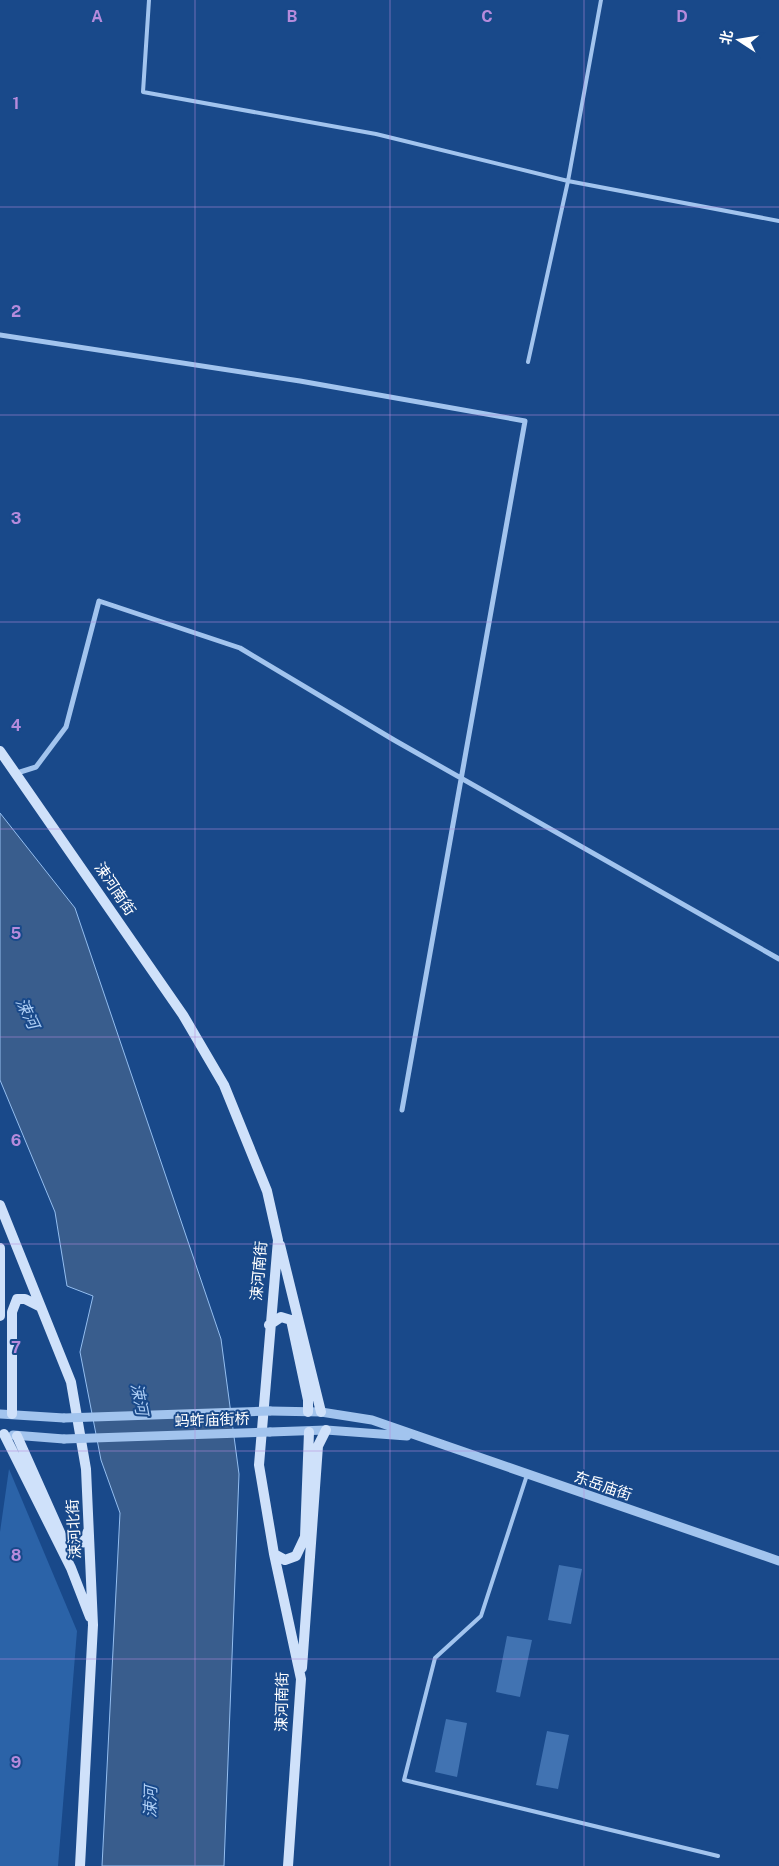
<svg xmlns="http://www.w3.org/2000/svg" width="779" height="1866" font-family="'Public Sans','Noto Sans SC',sans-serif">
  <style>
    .green { fill: #2b63a8 }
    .water { fill: #395d8d; stroke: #94bef0 }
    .building { fill: #4173b2 }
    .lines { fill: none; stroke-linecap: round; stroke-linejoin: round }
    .service { stroke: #a2c4ee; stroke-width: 4 }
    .minor { stroke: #a2c4ee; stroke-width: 5 }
    .tertiary { stroke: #a2c4ee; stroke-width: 9 }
    .secondary { stroke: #cfe1fa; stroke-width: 10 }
    .tertiary-bridge { stroke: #a2c4ee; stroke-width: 9 }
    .grid { fill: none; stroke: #b68bdc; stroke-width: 1; stroke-opacity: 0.55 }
    .labels { text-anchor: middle; stroke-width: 4; stroke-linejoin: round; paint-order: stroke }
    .street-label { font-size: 15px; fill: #fff; stroke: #19498a }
    .water-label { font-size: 16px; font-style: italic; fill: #aecef5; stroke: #19498a }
    .grid-label { font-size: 16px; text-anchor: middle; font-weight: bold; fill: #b68bdc; stroke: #19498a; stroke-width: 4; stroke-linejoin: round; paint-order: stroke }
  </style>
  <rect width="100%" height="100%" fill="#19498a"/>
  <path class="green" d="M9,1469L77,1631L58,1866H0V1532Z"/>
  <path class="water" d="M0,813L75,908L221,1339L239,1474L224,1866H102L120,1513L101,1460L80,1352L93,1296L67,1286L55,1212L0,1080Z"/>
  <path class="building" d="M559,1565L582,1569L571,1624L548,1620Z
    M507,1636L532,1640L520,1697L496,1692Z
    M446,1719L467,1723L457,1777L435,1772Z
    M547,1731L569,1735L558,1789L536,1785Z"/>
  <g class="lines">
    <path class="service" d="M149,0L143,92L376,134L568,181L779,221
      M528,362L568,181L601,0
      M527,1475L481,1616L435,1658L404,1780L718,1856"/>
    <path class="minor" d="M0,335L300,381L525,421L402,1110
      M17,773L36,767L66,727L99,601L240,648L394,740L779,959"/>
    <path class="tertiary" d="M270,1411L321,1412L372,1420L779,1561
      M0,1414L64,1418
      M270,1432L326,1430L407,1436
      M13,1435L64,1439"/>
    <path class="secondary" d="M0,751L183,1015L224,1085L267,1191L278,1240L259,1465L274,1554L301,1679L288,1866
      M0,1205L71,1382L86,1469L93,1625L80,1866
      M280,1245L321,1412
      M0,1248V1316
      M269,1325L281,1317L291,1320L308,1400V1412
      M12,1414V1312L17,1299H25L41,1307
      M4,1434L71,1568L90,1617
      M17,1436L63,1539L72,1546L84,1542L88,1531
      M274,1554L285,1560L296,1556L305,1537L309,1432
      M302,1668L318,1446L326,1430"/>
    <path class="tertiary-bridge" d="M64,1418L270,1411
      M64,1439L270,1432"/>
  </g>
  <path class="grid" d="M195,0V1866M390,0V1866M584,0V1866M0,207H779M0,415H779M0,622H779M0,829H779M0,1037H779M0,1244H779M0,1451H779M0,1659H779"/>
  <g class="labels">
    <g class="street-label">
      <text transform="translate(115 889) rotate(56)" y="5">涑河南街</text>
      <text transform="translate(259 1271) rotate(-85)" y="5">涑河南街</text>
      <text transform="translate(212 1420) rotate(-2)" y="5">蚂蚱庙街桥</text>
      <text transform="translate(603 1486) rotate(19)" y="5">东岳庙街</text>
      <text transform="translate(74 1529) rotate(-93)" y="5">涑河北街</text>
      <text transform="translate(282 1702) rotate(-89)" y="5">涑河南街</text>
    </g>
    <g class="water-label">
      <text transform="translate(28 1013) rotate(64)" y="6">涑河</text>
      <text transform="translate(140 1399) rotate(79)" y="6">涑河</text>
      <text transform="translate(150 1802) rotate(-89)" y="6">涑河</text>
    </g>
  </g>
  <g class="grid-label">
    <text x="97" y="22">A</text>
    <text x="292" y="22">B</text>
    <text x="487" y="22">C</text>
    <text x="682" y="22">D</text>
    <text x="16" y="109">1</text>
    <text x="16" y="317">2</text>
    <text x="16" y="524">3</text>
    <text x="16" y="731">4</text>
    <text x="16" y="939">5</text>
    <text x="16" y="1146">6</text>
    <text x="16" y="1353">7</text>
    <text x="16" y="1561">8</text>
    <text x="16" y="1768">9</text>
  </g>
  <g transform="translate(739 40) rotate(282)" stroke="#19498a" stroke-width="4" paint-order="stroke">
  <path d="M0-4L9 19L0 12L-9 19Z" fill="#ffffff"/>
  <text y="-8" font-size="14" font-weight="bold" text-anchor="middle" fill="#ffffff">北</text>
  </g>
</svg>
